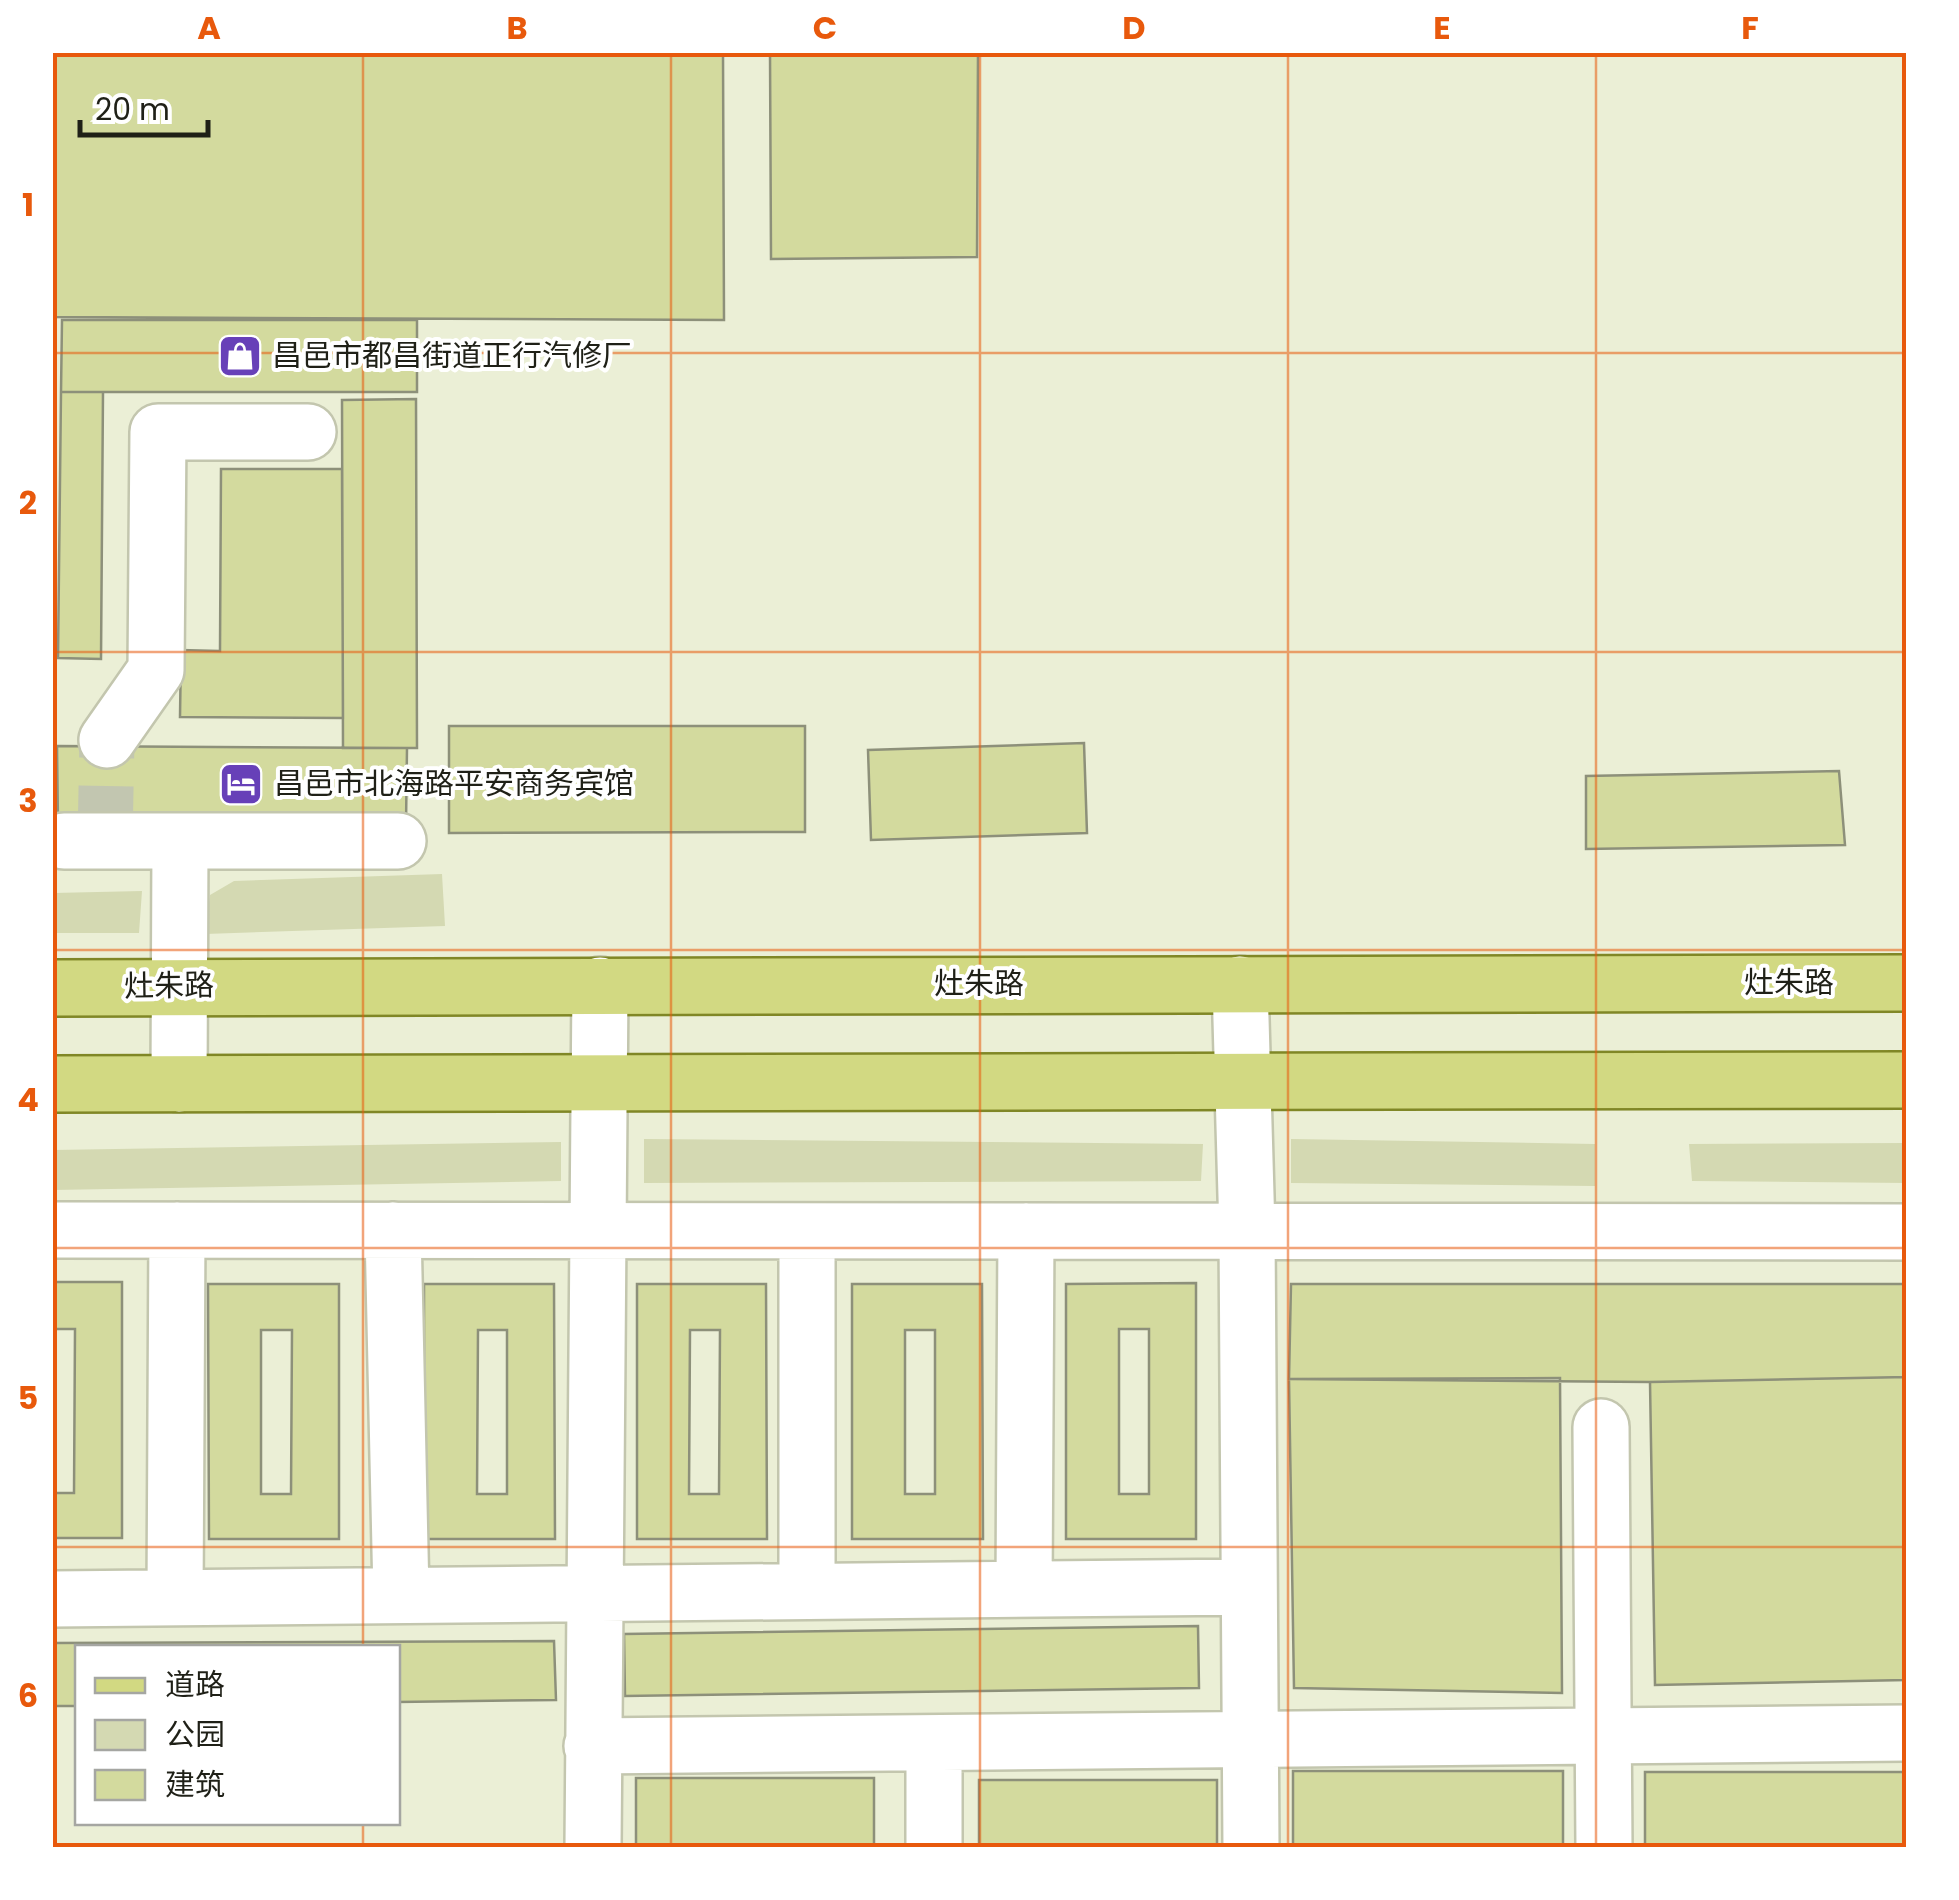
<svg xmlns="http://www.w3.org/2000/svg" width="1959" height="1900" font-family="Poppins,'Noto Sans SC',sans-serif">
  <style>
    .green { fill: #d4d9b2 }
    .building { fill: #d3da9e; stroke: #8d907a; stroke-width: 2.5; fill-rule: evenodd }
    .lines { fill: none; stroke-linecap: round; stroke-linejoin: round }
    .minor-tunnel { stroke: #c2c6b0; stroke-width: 55; stroke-dasharray: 55 28; stroke-linecap: butt }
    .minor-casing { stroke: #c3c6ae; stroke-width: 60 }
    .major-casing { stroke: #808726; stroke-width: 60 }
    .minor { stroke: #fff; stroke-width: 55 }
    .major { stroke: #d2d982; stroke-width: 55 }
    .grid { fill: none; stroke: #e8590c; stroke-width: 2.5; stroke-opacity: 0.55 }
    .labels { text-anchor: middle; stroke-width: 8; stroke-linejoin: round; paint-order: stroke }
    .poi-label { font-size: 30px; fill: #1f2017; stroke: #fff; text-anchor: start }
    .street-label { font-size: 30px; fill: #1f2017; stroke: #fff }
    .neatline { fill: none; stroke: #e8590c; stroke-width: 4 }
    .grid-label { font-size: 32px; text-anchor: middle; font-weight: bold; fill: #e8590c }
  </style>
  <rect width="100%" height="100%" fill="#ebefd6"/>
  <path class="green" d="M442,874L445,926L205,934L210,895L234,881Z
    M142,891L139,933H53V893Z
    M644,1139L1203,1144L1201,1181L644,1183Z
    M1291,1139L1595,1144V1186L1291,1183Z
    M561,1142V1181L53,1190V1150Z
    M1906,1143V1183L1692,1181L1689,1144Z"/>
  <path class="building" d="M52,52H723L724,320L52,317Z
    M770,52H978L977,257L771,259Z
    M62,320H417V392H61Z
    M61,392H103L101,659L58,658Z
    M416,399L417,748H343L342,400Z
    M221,469H342L343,718L180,717L181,650L220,651Z
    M449,726H805V832L449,833Z
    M1084,743L1087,833L871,840L868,750Z
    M57,746L407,748L406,825H58Z
    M1839,771L1845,845L1586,849V776Z
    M52,1282H122V1538H52V1493H74L75,1329H52Z
    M1196,1283V1539H1066V1284ZM1119,1329H1149V1494H1119Z
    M208,1284H339V1539H209ZM261,1330H292L291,1494H261Z
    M424,1284H554L555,1539H424ZM478,1330H507V1494H477Z
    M637,1284H766L767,1539H637ZM690,1330H720L719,1494H689Z
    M852,1284H982L983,1539H852ZM905,1330H935V1494H905Z
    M1291,1284H1906V1377L1650,1382L1289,1379Z
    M1906,1377V1680L1655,1685L1650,1382Z
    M1560,1378L1562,1693L1294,1688L1289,1379Z
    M1198,1626L1199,1688L625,1696L624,1634Z
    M554,1641L556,1700L398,1702V1648H78V1706H52V1643Z
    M1293,1771H1563V1848H1293Z
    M1645,1772H1906V1848H1645Z
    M636,1778H874V1848H636Z
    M979,1780H1217V1848H979Z"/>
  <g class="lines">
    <path class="minor-tunnel" d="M105,841L107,740"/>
    <g class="minor-casing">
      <path id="minor" d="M107,740L156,670L158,432H308
        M64,841H398
        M1240,984L1247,1231L1251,1848
        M179,1084L180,841
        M52,1230L1906,1232
        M393,1230L401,1595
        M807,1231V1591
        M1601,1427L1604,1848
        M1024,1589L1026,1231
        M175,1598L177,1230
        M52,1599L1249,1587
        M934,1743V1848
        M592,1746L1906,1733
        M593,1848L600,985"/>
    </g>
    <g class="major-casing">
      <path id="major" d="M52,988L1906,983
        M52,1084L1906,1080"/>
    </g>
    <use href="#minor" class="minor"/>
    <use href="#major" class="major"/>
  </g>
  <path class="grid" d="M363,52V1648M671,52V1848M980,52V1848M1288,52V1848M1596,52V1848M52,353H1906M52,652H1906M52,950H1906M52,1248H1906M52,1547H1906M363,1822V1848"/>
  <defs>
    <g id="shop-square" transform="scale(2.25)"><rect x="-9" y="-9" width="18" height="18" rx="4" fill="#6740b8" stroke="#fff"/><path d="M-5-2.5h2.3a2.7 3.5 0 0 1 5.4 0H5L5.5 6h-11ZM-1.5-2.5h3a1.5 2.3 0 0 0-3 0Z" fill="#fff"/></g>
    <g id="hotel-square" transform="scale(2.25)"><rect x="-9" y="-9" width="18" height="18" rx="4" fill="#6740b8" stroke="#fff"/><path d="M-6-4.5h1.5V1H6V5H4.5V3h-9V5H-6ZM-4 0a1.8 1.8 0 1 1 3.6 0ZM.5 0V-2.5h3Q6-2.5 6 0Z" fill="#fff"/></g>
  </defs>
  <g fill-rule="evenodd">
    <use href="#shop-square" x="240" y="356"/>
    <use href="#hotel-square" x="241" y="784"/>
  </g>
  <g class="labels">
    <g class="poi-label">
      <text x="272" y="366">昌邑市都昌街道正行汽修厂</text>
      <text x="274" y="794">昌邑市北海路平安商务宾馆</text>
    </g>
    <g class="street-label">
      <text x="1789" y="993">灶朱路</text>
      <text x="979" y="994">灶朱路</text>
      <text transform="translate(169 986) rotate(-1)" y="10">灶朱路</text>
    </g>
  </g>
  <rect width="1959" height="1900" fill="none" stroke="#ffffff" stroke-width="110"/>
  <rect x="75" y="1645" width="325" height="180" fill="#ffffff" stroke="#a5a6a2" stroke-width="2.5"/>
  <rect x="95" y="1678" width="50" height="15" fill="#d2d982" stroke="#a5a6a2" stroke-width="2.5"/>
  <text x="165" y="1695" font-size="30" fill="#1f2017">道路</text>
  <rect x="95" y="1720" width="50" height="30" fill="#d4d9b2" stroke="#a5a6a2" stroke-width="2.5"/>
  <text x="165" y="1745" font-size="30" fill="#1f2017">公园</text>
  <rect x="95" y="1770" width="50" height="30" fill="#d3da9e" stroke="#a5a6a2" stroke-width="2.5"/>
  <text x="165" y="1795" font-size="30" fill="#1f2017">建筑</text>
  <path d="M80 120v15h128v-15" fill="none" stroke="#1f2017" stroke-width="5"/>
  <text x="95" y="120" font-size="30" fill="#1f2017" stroke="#ffffff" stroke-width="8" paint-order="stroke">20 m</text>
  <rect x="55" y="55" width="1849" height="1790" class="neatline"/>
  <g class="grid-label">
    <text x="209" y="39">A</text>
    <text x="517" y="39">B</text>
    <text x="825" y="39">C</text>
    <text x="1134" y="39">D</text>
    <text x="1442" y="39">E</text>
    <text x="1750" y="39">F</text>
    <text x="28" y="216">1</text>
    <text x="28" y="514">2</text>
    <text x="28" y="812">3</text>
    <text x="28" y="1111">4</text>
    <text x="28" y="1409">5</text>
    <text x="28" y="1707">6</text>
  </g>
</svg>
